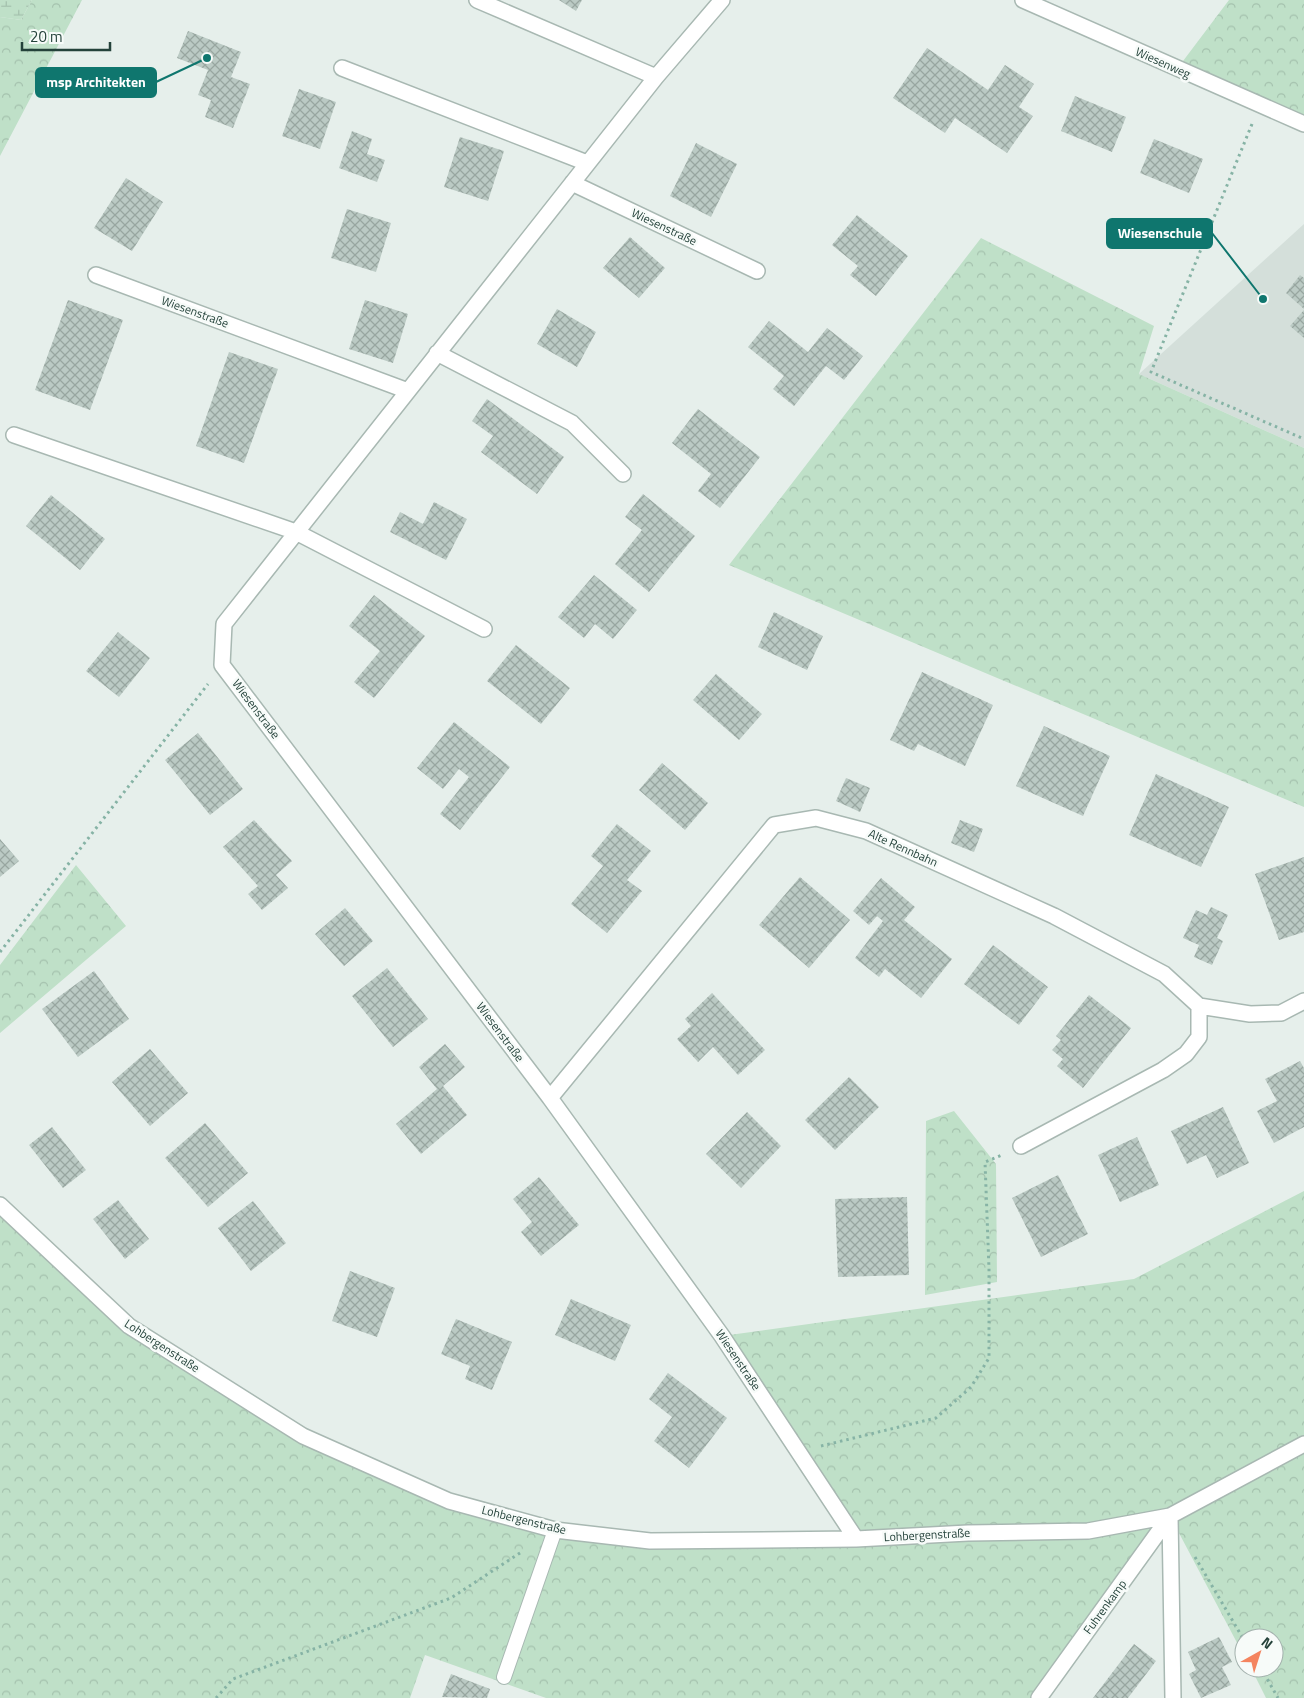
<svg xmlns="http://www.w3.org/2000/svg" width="1304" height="1698" font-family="'Titillium Web',sans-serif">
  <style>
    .built { fill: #d4dfda }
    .forest { fill: url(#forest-crowns) }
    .wetland { fill: url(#wetland-marsh) }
    .building { fill: url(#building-cross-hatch) }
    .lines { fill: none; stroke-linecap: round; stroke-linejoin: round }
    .service-casing { stroke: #a8b8b2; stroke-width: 16 }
    .minor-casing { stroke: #a8b8b2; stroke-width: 18 }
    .path { stroke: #86b3a5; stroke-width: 3; stroke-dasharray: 2.5 4; stroke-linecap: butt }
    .service { stroke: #fff; stroke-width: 14 }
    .minor { stroke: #fff; stroke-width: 15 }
    .labels { text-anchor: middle; stroke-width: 5; stroke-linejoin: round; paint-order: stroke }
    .street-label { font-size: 12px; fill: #24423a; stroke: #f7fbf9 }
    .leader { fill: none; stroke: #0f766e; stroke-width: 2 }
    .callout-dot { fill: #0f766e; stroke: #f7fbf9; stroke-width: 2 }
    .callout { fill: #0f766e; stroke: #0f766e; stroke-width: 2 }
    .callout-label { font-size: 14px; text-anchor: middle; font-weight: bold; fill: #fff }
  </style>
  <defs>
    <pattern id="forest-crowns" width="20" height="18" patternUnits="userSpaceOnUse" patternTransform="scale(1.25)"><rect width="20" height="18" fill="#bfe0c8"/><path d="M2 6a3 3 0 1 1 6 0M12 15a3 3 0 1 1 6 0" fill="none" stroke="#a4c1ad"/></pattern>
    <pattern id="wetland-marsh" width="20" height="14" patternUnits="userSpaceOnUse" patternTransform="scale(1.25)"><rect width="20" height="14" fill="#bfe0c8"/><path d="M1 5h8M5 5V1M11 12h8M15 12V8" fill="none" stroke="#a4c1ad"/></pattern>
    <pattern id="building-cross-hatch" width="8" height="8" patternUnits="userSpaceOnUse" patternTransform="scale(1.25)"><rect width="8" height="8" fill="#bbcac4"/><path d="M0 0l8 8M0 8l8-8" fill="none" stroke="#98a6a0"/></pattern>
  </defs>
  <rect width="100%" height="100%" fill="#e6efeb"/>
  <path class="built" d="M1304,224V448L1139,374Z"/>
  <path class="forest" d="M32,0H82L0,156V17L21,20Z
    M1229,0H1304V124L1177,69Z
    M981,238L1154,326L1139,374L1304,448V807L729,565Z
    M76,865L126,926L0,1033V965Z
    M954,1111L996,1164L997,1282L925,1295L926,1121Z
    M1304,1191V1698H1266L1251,1668H1274V1638H1244V1656L1170,1516L1039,1698H546L425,1655L410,1698H0V1205L129,1326L303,1436L449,1501L555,1530L650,1541L856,1539L722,1336L1134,1279Z"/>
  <path class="wetland" d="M0,0H32L21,20L0,17Z"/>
  <path class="building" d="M559,0H582L576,11Z
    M188,31L241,52L231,77L250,84L233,128L205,117L211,100L198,95L208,70L177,58Z
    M927,48L988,90L1005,65L1034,84L1019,107L1033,116L1007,153L955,118L945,133L893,98Z
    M299,89L336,102L320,149L282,136Z
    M1075,96L1126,117L1112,152L1061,131Z
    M352,131L372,139L367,154L385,160L377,182L339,168Z
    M460,137L504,151L488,201L444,187Z
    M1154,139L1203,159L1189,193L1140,173Z
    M696,143L737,164L711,217L670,196Z
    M126,178L163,202L132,251L94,228Z
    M347,209L391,223L376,272L331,258Z
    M857,215L908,256L876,296L850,275L858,266L832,245Z
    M630,237L665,268L639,298L603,268Z
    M1300,275L1304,278V309L1286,293Z
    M68,300L123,320L90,410L35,390Z
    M365,300L408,314L393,363L349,349Z
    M557,309L596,332L577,367L537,344Z
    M1304,310V338L1290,326Z
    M769,321L808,352L827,328L863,356L844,380L826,366L794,406L773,389L784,376L748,347Z
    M229,352L278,369L244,463L196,446Z
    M487,399L564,457L537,494L481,452L493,436L472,421Z
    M698,409L760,457L720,508L698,491L711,474L672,443Z
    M643,494L695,536L649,592L615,564L642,530L625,517Z
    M51,495L105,539L80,570L26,526Z
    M434,502L467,519L446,560L390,532L400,512L423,524Z
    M594,575L637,610L613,639L595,624L584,638L558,617Z
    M374,595L425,636L374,698L354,682L380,651L349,626Z
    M774,612L823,636L807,670L758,647Z
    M118,632L150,658L119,697L86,671Z
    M516,645L570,688L541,724L487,681Z
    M922,672L993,705L965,766L918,744L914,751L890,740Z
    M716,674L762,714L739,740L693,700Z
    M454,722L510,767L460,830L440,814L469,777L459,769L443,789L417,768Z
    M1044,726L1110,756L1083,816L1016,786Z
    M198,733L243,789L210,815L165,760Z
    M662,763L708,803L685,830L639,790Z
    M1156,774L1229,807L1201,867L1129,835Z
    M846,778L870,788L860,812L836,801Z
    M254,820L292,861L276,875L288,888L262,910L248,894L258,886L223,847Z
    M960,820L983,829L974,852L951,843Z
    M617,824L651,851L627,880L642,891L607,933L571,904L603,866L591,856Z
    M0,839L19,861L0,877Z
    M1304,857V932L1279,940L1255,874Z
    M800,877L850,920L809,968L759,925Z
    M881,878L915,907L904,920L952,959L921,998L885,969L879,977L855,958L883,921L877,916L869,925L853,911Z
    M1211,907L1228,915L1217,938L1223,941L1212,965L1194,957L1199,945L1183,938L1196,910L1207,915Z
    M345,908L373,941L344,966L315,934Z
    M993,945L1048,987L1019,1025L964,984Z
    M387,968L428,1019L393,1047L352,996Z
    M94,971L129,1019L78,1057L42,1009Z
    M712,993L765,1050L738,1075L713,1047L698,1062L677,1039L691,1026L685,1019Z
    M1089,995L1131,1028L1083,1088L1057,1066L1063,1059L1052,1050L1061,1040L1056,1036Z
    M445,1044L465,1067L443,1086L467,1115L421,1154L396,1124L437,1089L419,1067Z
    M150,1049L188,1093L150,1126L112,1082Z
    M1300,1061L1304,1068V1127L1274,1143L1257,1111L1277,1101L1265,1079Z
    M849,1077L879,1107L835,1150L805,1120Z
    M1223,1107L1249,1163L1217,1178L1206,1155L1187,1164L1171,1131Z
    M747,1112L781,1146L741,1188L706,1154Z
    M205,1123L248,1173L208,1207L165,1158Z
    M52,1127L86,1170L63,1188L29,1145Z
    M1137,1137L1159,1185L1120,1202L1098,1155Z
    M1058,1175L1088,1234L1041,1257L1012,1198Z
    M539,1177L579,1225L541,1256L521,1232L532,1222L513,1199Z
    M907,1197L909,1275L838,1277L835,1199Z
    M118,1200L149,1239L125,1259L93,1219Z
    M253,1201L286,1243L251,1271L218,1228Z
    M350,1271L395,1288L377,1337L332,1321Z
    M571,1299L631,1325L615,1361L555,1335Z
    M456,1319L512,1342L492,1390L465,1379L470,1366L441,1354Z
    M668,1373L727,1418L689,1468L654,1441L672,1417L649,1399Z
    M1219,1637L1232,1662L1222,1667L1231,1685L1201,1698L1189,1674L1196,1670L1188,1652Z
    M1134,1644L1156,1661L1128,1698H1093Z
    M451,1674L490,1689L487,1698L442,1697Z"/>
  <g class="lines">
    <g class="service-casing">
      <path id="service" d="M504,1677L555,1530"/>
    </g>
    <g class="minor-casing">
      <path id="minor" d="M477,0L656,77
        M722,0L656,77L224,624L222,665L550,1098L722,1336L856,1539
        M1023,0L1304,124
        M342,68L587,163
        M572,183L757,271
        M96,275L408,391
        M437,353L572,423L623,474
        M14,435L296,532L484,629
        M1199,1006L1250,1014L1281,1013L1304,1001
        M550,1098L774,825L816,818L866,831L1054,916L1164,974L1199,1006V1037L1186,1054L1163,1070L1021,1146
        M0,1205L129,1326L303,1436L449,1501L555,1530L650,1541L856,1539L968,1533L1088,1531L1170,1516L1304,1444
        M1170,1516L1173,1698
        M1039,1698L1170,1516"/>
    </g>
    <path class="path" d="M1252,124L1151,372L1304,439
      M0,952L208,684
      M821,1446L936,1418L971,1387L989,1358V1269L985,1162L1002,1155
      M1195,1557L1244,1640
      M1261,1668L1278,1698
      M216,1698L233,1679L451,1598L523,1551"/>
    <use href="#service" class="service"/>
    <use href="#minor" class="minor"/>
  </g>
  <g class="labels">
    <g class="street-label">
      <text transform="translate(1163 63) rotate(24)" y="4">Wiesenweg</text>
      <text transform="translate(664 227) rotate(25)" y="4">Wiesenstraße</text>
      <text transform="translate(195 312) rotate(20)" y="4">Wiesenstraße</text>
      <text transform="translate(256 709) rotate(53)" y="4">Wiesenstraße</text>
      <text transform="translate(903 848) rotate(24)" y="4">Alte Rennbahn</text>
      <text transform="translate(500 1032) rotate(53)" y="4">Wiesenstraße</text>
      <text transform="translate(162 1346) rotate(33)" y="4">Lohbergenstraße</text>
      <text transform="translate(738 1360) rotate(56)" y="4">Wiesenstraße</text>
      <text transform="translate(524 1520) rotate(14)" y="4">Lohbergenstraße</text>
      <text transform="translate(927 1535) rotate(-3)" y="4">Lohbergenstraße</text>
      <text transform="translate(1105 1607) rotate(-54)" y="4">Fuhrenkamp</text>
    </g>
  </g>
  <path class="leader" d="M207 58L156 82M1263 299L1212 233"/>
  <g class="callout-dot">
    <circle cx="207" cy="58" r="5"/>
    <circle cx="1263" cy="299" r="5"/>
  </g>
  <g class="callout">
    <rect x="36" y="68" width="120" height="29" rx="5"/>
    <rect x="1107" y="219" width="105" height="29" rx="5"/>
  </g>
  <g class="callout-label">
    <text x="96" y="87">msp Architekten</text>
    <text x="1160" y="238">Wiesenschule</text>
  </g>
  <g transform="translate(1259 1653) rotate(39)"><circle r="24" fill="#f7fbf9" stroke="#a3b1ad"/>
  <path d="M0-4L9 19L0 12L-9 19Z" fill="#f4845f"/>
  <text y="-8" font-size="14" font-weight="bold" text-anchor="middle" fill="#24423a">N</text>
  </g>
  <path d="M22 42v8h88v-8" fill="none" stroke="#24423a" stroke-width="2.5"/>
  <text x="30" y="42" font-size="15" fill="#24423a" stroke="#f7fbf9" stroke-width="4" paint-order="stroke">20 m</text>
</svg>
